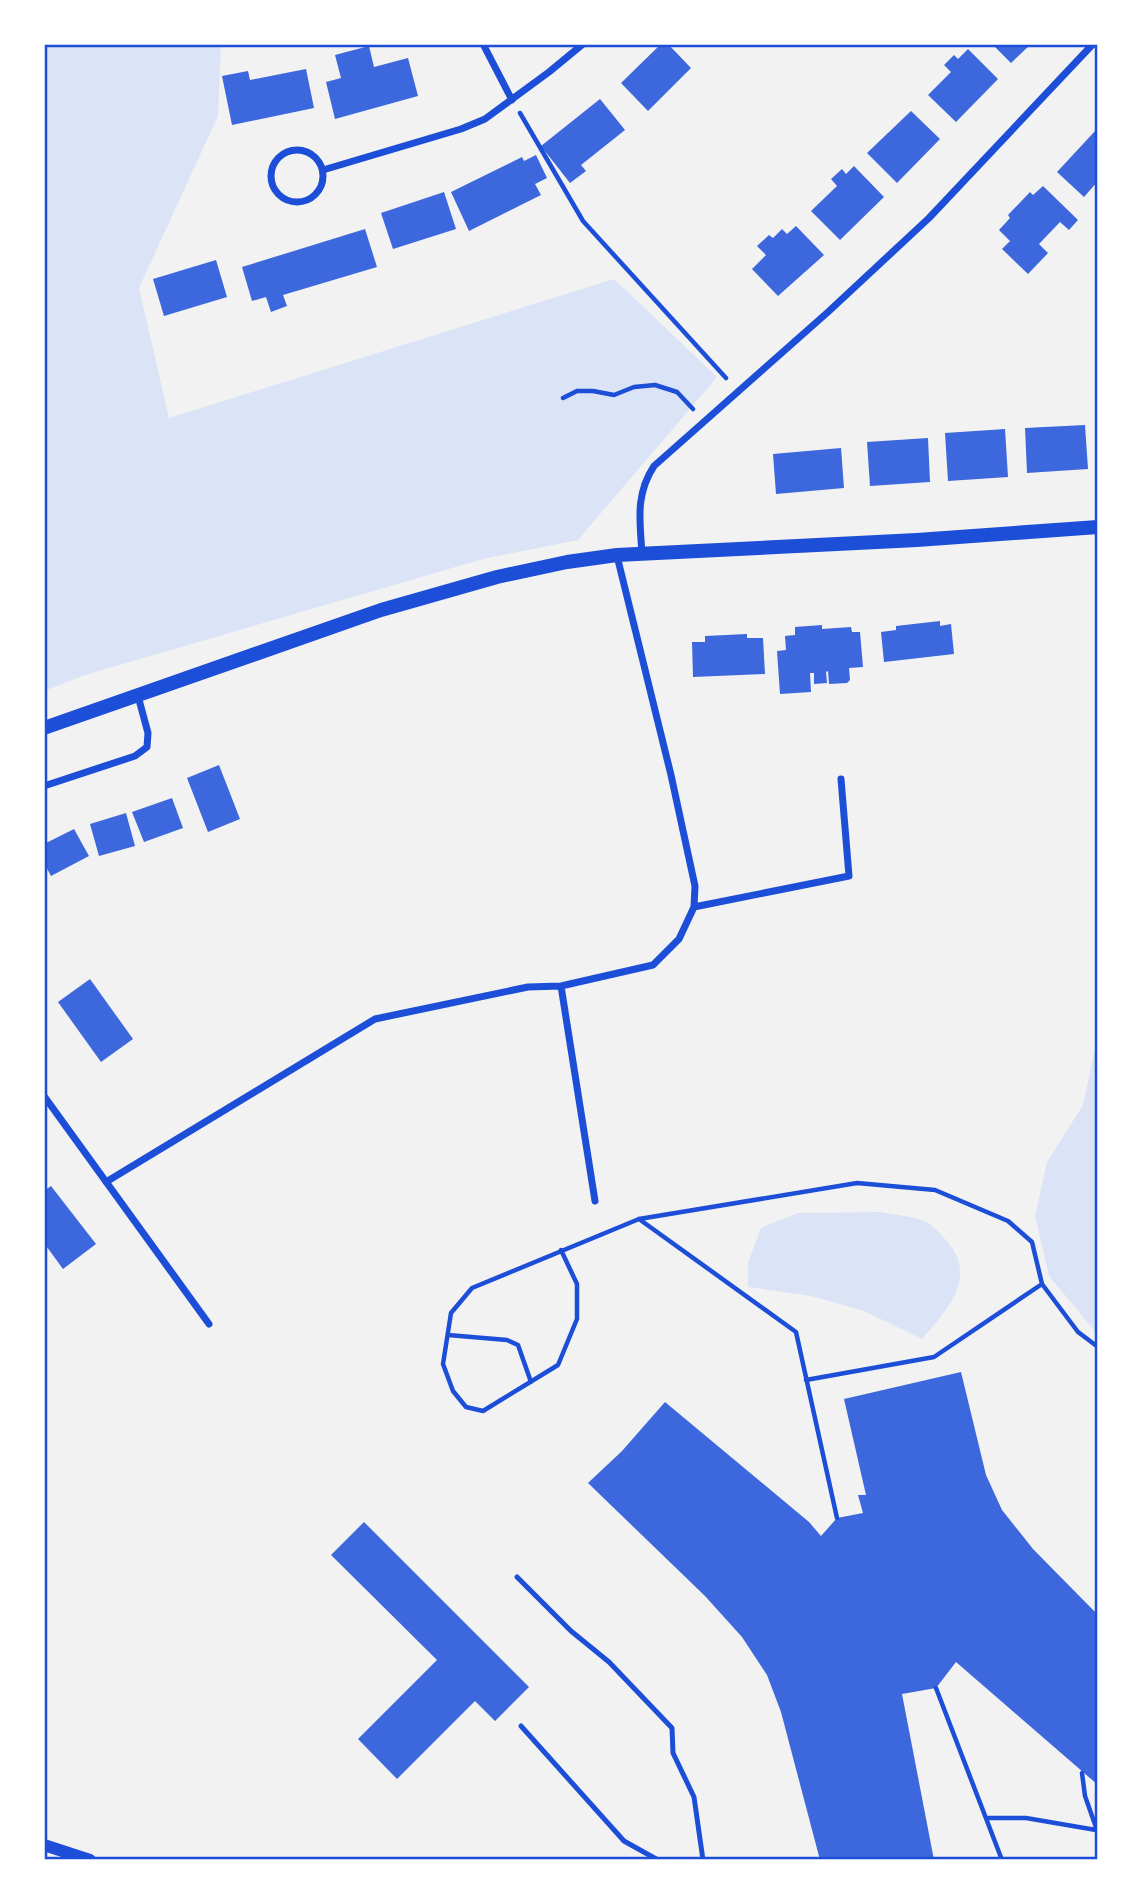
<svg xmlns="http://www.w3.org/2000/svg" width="1142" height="1904" font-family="'Asap Condensed',sans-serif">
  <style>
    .green { fill: #dbe4f7 }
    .building { fill: #3d67dc }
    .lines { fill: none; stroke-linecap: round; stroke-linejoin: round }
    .path { stroke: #1d4ed8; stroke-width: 4.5 }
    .service { stroke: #1d4ed8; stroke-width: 5 }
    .minor { stroke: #1d4ed8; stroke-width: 7 }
    .tertiary { stroke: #1d4ed8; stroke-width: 12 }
    .secondary { stroke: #1d4ed8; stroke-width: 14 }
    .neatline { fill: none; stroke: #1d4ed8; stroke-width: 2.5 }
  </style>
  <rect width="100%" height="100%" fill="#f2f2f2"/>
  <path class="green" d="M44,44H221L218,116L139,288L169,418L614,279L717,377L578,540L483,559L85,675L44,691Z
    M1098,1034V1335L1049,1276L1035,1216L1047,1162L1083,1105Z
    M881,1212C895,1215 911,1216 925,1221C932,1224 939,1233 945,1239C980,1276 947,1310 922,1339L864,1311L811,1296L748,1287V1263L761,1228L798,1213Z"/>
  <path class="building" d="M661,44H668L691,68L648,111L621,83Z
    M992,44H1031L1011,63Z
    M369,46L374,67L408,58L418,96L335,119L326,82L341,78L335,55Z
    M968,49L998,79L956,122L928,95L951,72L944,65L954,55L958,59Z
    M306,69L314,108L232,125L222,76L248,71L250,80Z
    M600,99L625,130L581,165L586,171L570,183L541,146Z
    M911,111L940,139L897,183L867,153Z
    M1096,130L1098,132V181L1084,197L1057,172Z
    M536,155L547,178L535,184L541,195L469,231L451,192L522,157L524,161Z
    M854,166L884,197L840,240L811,211L837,186L831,179L842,169L846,174Z
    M1043,186L1078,220L1069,230L1060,222L1039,244L1048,253L1028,274L1002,249L1010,241L999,230L1010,218L1008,215L1030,192L1033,195Z
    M444,192L456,229L393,249L381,213Z
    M796,226L824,255L778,296L752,269L766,255L757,246L769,235L773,238L782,229L787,234Z
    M365,229L377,267L283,295L287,306L271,312L266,297L252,301L242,267Z
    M216,260L227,297L164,316L153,279Z
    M1085,425L1088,469L1027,473L1025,428Z
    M1005,429L1008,477L948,481L945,433Z
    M928,438L930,482L870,486L867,442Z
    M841,448L844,488L776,494L773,454Z
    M940,621V626L951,624L954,654L884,662L881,632L896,630V626Z
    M822,625V629L851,627L852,632H860L863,667L849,668L850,680L847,683L829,684L828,671L826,672L827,683L814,684V673H810L811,692L780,694L777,651L786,650L785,636L795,635V627Z
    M747,634V638H763L765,674L693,677L692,642H705V636Z
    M219,765L240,819L208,832L187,778Z
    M172,798L183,828L144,842L132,812Z
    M126,813L135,846L99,856L90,824Z
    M74,829L89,856L51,876L44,863V844Z
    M90,979L133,1039L101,1062L58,1002Z
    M51,1186L96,1244L63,1269L44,1243V1191Z
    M961,1372L986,1475L1002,1510L1033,1549L1098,1615V1785L956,1662L936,1688L902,1694L934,1860H820L781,1712L767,1675L742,1637L705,1596L588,1483L622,1451L665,1402L809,1522L821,1536L837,1518L863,1513L858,1495H866L844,1399Z
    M364,1522L529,1687L495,1721L475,1701L397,1779L358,1739L437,1660L331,1555Z"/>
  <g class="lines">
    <path class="path" d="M520,113L583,221L726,378
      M563,398L577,391H593L614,395L634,387L655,385L677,392L693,409
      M639,1219L796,1332L837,1518
      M561,1250L577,1284V1319L558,1365L483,1411L466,1407L453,1391L443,1364L451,1313L472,1288L639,1219L857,1183L935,1190L1008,1221L1032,1242L1042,1284L1078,1332L1098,1347
      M448,1335L507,1340L518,1345L531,1382
      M806,1380L934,1357L1042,1284
      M936,1688L1002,1860
      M1082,1773L1085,1796L1098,1833
      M986,1818H1026L1096,1830"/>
    <path class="service" d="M517,1577L571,1631L609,1662L672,1728L673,1753L694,1797L703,1860
      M521,1726L624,1841L658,1860"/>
    <path class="minor" d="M483,44L512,100
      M271 176a26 26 0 1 1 52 0a26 26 0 1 1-52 0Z
      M323,170L461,129L485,119L549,72L583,44
      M642,554C640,521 635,495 654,466L828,312L929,218L1093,44
      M44,786L135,756L147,747L148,733L138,696
      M694,907L849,876L841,779
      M561,986L595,1201
      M44,1096L209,1324
      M106,1182L375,1019L528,987L561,986L653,965L679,939L694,907L695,886L671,775L617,556"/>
    <path class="tertiary" d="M44,1845L90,1860"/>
    <path class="secondary" d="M44,728L381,610L497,577L567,562L617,555L917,540L1098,527"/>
  </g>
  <rect width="1142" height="1904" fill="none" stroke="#ffffff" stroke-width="91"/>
  <rect x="46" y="46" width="1050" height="1812" class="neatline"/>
</svg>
